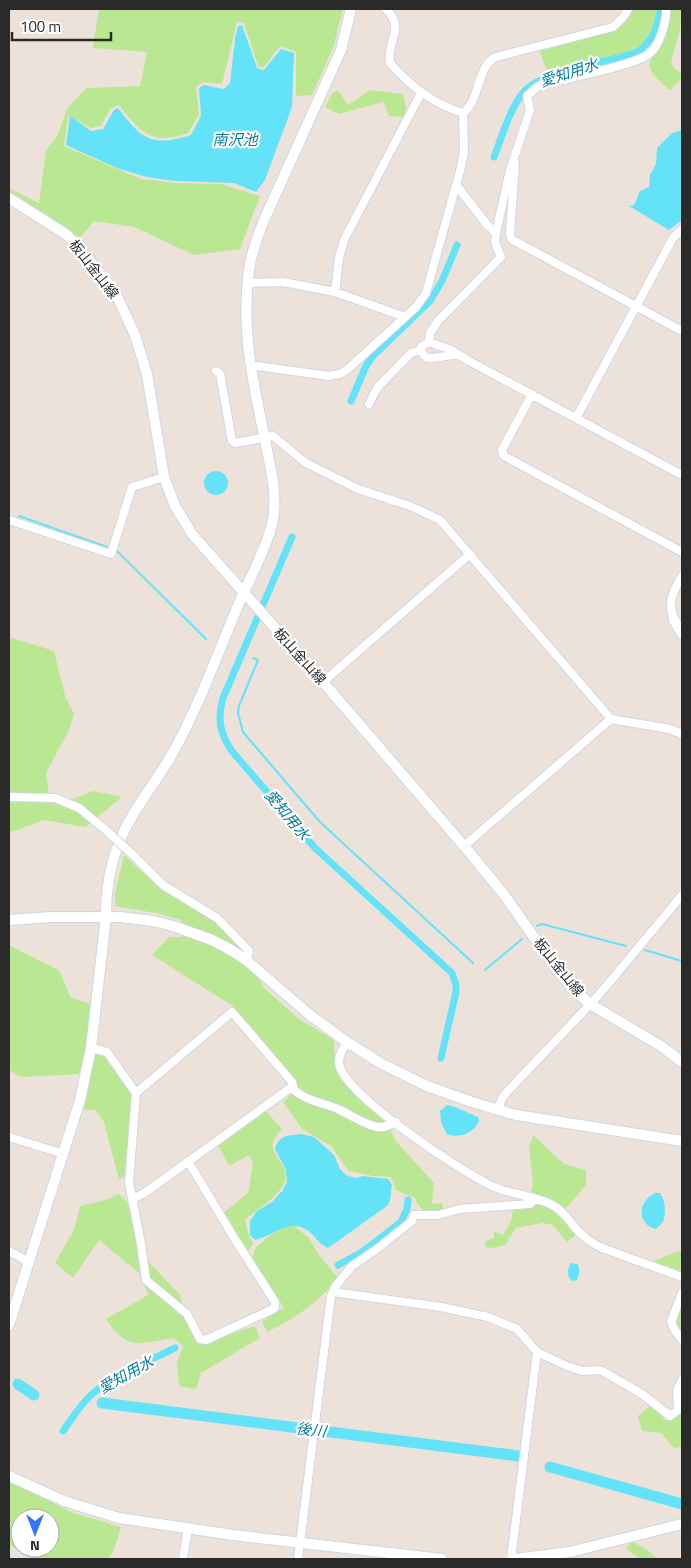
<svg xmlns="http://www.w3.org/2000/svg" width="691" height="1568" font-family="'Titillium Web','Noto Sans JP',sans-serif">
  <style>
    .green { fill: #bae892; fill-rule: evenodd }
    .water { fill: #64e3f8 }
    .lines { fill: none; stroke-linecap: round; stroke-linejoin: round }
    .stream { stroke: #64e3f8; stroke-width: 2 }
    .canal { stroke: #64e3f8; stroke-width: 7 }
    .river { stroke: #64e3f8; stroke-width: 11 }
    .street-casing { stroke: #cfd6e4; stroke-width: 10 }
    .secondary-casing { stroke: #cfd6e4; stroke-width: 12 }
    .street { stroke: #fff; stroke-width: 8 }
    .secondary { stroke: #fff; stroke-width: 10 }
    .street-bridge-casing { stroke: #cfd6e4; stroke-width: 10; stroke-linecap: butt }
    .street-bridge { stroke: #fff; stroke-width: 8 }
    .labels { text-anchor: middle; stroke-width: 4.5; stroke-linejoin: round; paint-order: stroke }
    .street-label { font-size: 14px; fill: #2a2a2a; stroke: #fff }
    .water-label { font-size: 15px; font-style: italic; fill: #047b9d; stroke: #fff }
  </style>
  <rect width="100%" height="100%" fill="#ede2da"/>
  <path class="green" d="M99,9H343L333,48L312,95L296,96V52L280,46L263,68L258,66L244,23L237,22L222,84L203,82L196,87L199,115L188,133C151,146 141,133 119,105L110,109L101,126L91,128L68,116L64,146L141,179L177,183L221,184L260,196L240,249L194,255L134,227L94,221L80,238L46,214L9,193V188L39,203L46,151L58,134L67,109L86,88L140,86L147,52L93,48Z
    M630,9H659C652,31 649,43 627,53L555,72L546,68L539,49L605,31Z
    M668,9H682L680,29L671,63L675,69L682,73V78L670,90C633,61 656,61 665,29C667,23 667,15 668,9Z
    M338,90L348,105L370,90L403,94L406,108L404,117L389,116L383,102L339,114L325,107L332,93Z
    M9,637L54,651L65,696L74,714L68,732L46,773L50,802L60,804L93,791L122,797L85,827L44,820L11,832L9,841Z
    M124,855L156,885L215,921L241,947L264,988L299,1019L334,1040L335,1068L354,1093L387,1120L395,1140L434,1183L432,1204L442,1203L444,1210C428,1213 422,1214 415,1198L396,1190L391,1177L373,1176L349,1171L331,1146L302,1129L283,1102L298,1088L233,1006L152,955L169,937H182L181,920L160,914L115,906V892Z
    M9,945L59,970L71,998L90,1004L86,1058L81,1074L21,1077L9,1070Z
    M99,1052L105,1053L132,1090L128,1173L119,1180L104,1122L95,1110L83,1109L96,1053Z
    M265,1110L282,1129C257,1153 291,1159 285,1181C281,1195 256,1211 245,1219L249,1236L253,1243L247,1253L223,1213L248,1193L253,1164L249,1155L229,1166L217,1144Z
    M533,1135L564,1164L586,1170V1185L564,1211L566,1222L577,1234L567,1242L553,1225L542,1223L516,1228L505,1245L495,1248L485,1247V1241L494,1238V1231L503,1235L511,1222L513,1209L530,1201L533,1183L529,1148Z
    M119,1194L139,1216L148,1261L180,1295L184,1315L199,1344L255,1326L260,1338L201,1373L196,1389L179,1386L177,1362L183,1346L173,1338C139,1344 127,1351 106,1319L148,1295L139,1273L99,1240L73,1278L55,1263L74,1230L80,1206L102,1201Z
    M292,1224L309,1238L319,1255L338,1278C316,1304 297,1318 267,1332L262,1321L284,1308L252,1258L256,1247L272,1234Z
    M682,1250V1271L651,1262Z
    M682,1303V1334L676,1326Z
    M651,1405L665,1420L677,1416L682,1408V1447L674,1448L661,1433L642,1431L638,1416Z
    M9,1481L71,1512L121,1527L114,1550L108,1559H36L9,1545V1527L11,1524L9,1522ZM20,1518H50V1548H20Z
    M632,1542L645,1548L658,1559H639L626,1548Z"/>
  <path class="water" d="M242,25L257,68L264,70L281,49L294,53L292,107L265,180L256,192L234,183L175,181L146,177L117,168L66,145L70,116L91,131L103,129L114,110L118,108C142,140 152,147 191,135L201,116L199,88L204,85L224,89L230,83L235,39L238,26Z
    M682,130V220L669,230L629,206L634,205L640,191L649,187L650,175L656,164L657,148L672,133Z
    M204 483a12 12 0 1 1 24 0a12 12 0 1 1-24 0Z
    M447,1105L455,1107L478,1117L479,1121C474,1133 459,1139 447,1134L441,1123L440,1111Z
    M301,1134L314,1137L334,1155L340,1169L346,1175L355,1178L363,1176L388,1179L392,1185L390,1201L387,1206L328,1248C318,1244 315,1235 307,1230C289,1218 272,1237 255,1240L250,1235V1221L257,1211L272,1202L283,1190L287,1182L286,1170L275,1149C280,1134 287,1136 301,1134Z
    M655,1193H660C666,1202 666,1212 663,1222L656,1229C636,1224 638,1201 655,1193Z
    M571,1263L577,1264C581,1269 579,1275 577,1280L572,1281C566,1276 567,1270 571,1263Z"/>
  <g class="lines">
    <path class="stream" d="M19,516L107,547
      M116,550L206,639
      M253,658L258,660L239,706L238,713L243,732L320,822L473,963
      M537,926L542,924L626,946
      M645,950L682,961
      M485,970L522,939"/>
    <path class="canal" d="M494,157C502,137 509,111 522,94C540,70 606,63 635,53C653,43 657,27 661,9
      M351,401L366,366L372,357L430,301L442,281L457,245
      M292,537L223,698C217,718 220,733 231,750L315,848L452,973L456,985V992L441,1058
      M338,1265L362,1252L401,1222L407,1209L408,1200
      M63,1431C72,1419 80,1405 91,1395C115,1374 147,1362 175,1348"/>
    <path class="river" d="M18,1384L34,1395
      M102,1403L519,1456
      M550,1467L682,1504"/>
    <g class="street-casing">
      <path id="street" d="M386,9C406,29 386,42 390,63C410,86 433,104 463,113
        M515,163L510,234L511,239L682,331
        M457,186L488,226L496,233
        M248,283L283,282L335,292L405,317
        M335,292L339,258L344,240L421,93
        M429,342L430,333L438,321L501,257L495,242L496,233L510,170L530,110L527,96C531,93 535,88 539,86C547,80 559,81 568,79C586,74 636,64 649,54C659,47 667,21 666,9
        M459,355C446,354 438,359 427,358L422,353L421,347L429,342L449,349L469,361L682,475
        M251,367L257,366L329,376L340,374L349,368L416,307L426,293L460,171L464,152L463,113C480,101 477,65 496,57L613,27L624,16L628,9
        M216,371L220,374L221,379L232,441L235,443L273,436L306,463L358,489L410,506L440,520L611,719L670,729L682,734
        M532,394L502,450L504,456L682,552
        M369,404L377,388L411,353L421,350
        M576,418L673,238L682,229
        M9,520L111,554L132,487L164,477
        M674,620C667,601 673,592 682,576
        M323,682L470,554
        M9,797L55,798L79,808L108,832
        M464,846L611,719
        M134,856L163,885L217,918L249,951L248,955L245,959
        M347,1042C342,1050 337,1058 340,1067C350,1098 460,1171 492,1186C511,1195 538,1196 554,1206C565,1212 571,1224 580,1233C586,1239 594,1244 602,1248L682,1277
        M91,1048L107,1052L136,1093L129,1183L141,1244L146,1280L187,1314L200,1339L206,1340L273,1309L275,1307V1302L236,1241L188,1161
        M136,1093L232,1012L292,1082L293,1086L292,1088C305,1101 321,1102 338,1109C351,1115 363,1124 377,1127C385,1128 389,1125 396,1122
        M498,1110L502,1098L506,1093L598,996L682,895
        M9,1137L64,1154
        M133,1199L146,1192L293,1086
        M9,1251L29,1262
        M333,1292L441,1307L488,1317L517,1329L537,1352L567,1366L582,1371L600,1370L604,1372L642,1394L670,1416L678,1410L677,1390L682,1380
        M682,1293L671,1322L674,1329L682,1340
        M183,1559L188,1528
        M298,1559L331,1296L335,1287L352,1266L377,1249L412,1221L414,1215H438L459,1209L530,1204L535,1199
        M511,1559L537,1352"/>
    </g>
    <g class="secondary-casing">
      <path id="secondary" d="M9,198L67,235L97,269L115,292L135,335L147,374L164,477L175,506L192,534L323,682L464,846L502,892L553,964L572,988L590,1004L661,1046L682,1062
        M674,620L682,634
        M9,920L51,917H120L153,921L173,926L212,940L231,950L245,959L310,1015L347,1042L382,1064L427,1086L472,1102L516,1115L682,1141
        M9,1325L80,1100L91,1048L106,917C106,889 110,862 122,836C134,807 156,783 171,756C199,707 218,652 240,601C251,576 267,547 273,520C278,492 269,462 264,435C252,376 241,330 249,270C251,253 258,236 264,220L341,50L351,9
        M9,1476L64,1501L119,1518L233,1535L442,1559
        M515,1559L570,1552L682,1524"/>
    </g>
    <use href="#street" class="street"/>
    <use href="#secondary" class="secondary"/>
    <g class="street-bridge-casing">
      <path id="street-bridge" d="M108,832L134,856"/>
    </g>
    <use href="#street-bridge" class="street-bridge"/>
  </g>
  <g class="labels">
    <g class="street-label">
      <text transform="translate(94 269) rotate(52)" y="5">板山金山線</text>
      <text transform="translate(300 656) rotate(48)" y="5">板山金山線</text>
      <text transform="translate(559 967) rotate(51)" y="5">板山金山線</text>
    </g>
    <g class="water-label">
      <text transform="translate(569 73) rotate(-18)" y="5">愛知用水</text>
      <text x="235" y="145">南沢池</text>
      <text transform="translate(287 815) rotate(50)" y="5">愛知用水</text>
      <text transform="translate(126 1375) rotate(-29)" y="5">愛知用水</text>
      <text transform="translate(311 1430) rotate(7)" y="5">後川</text>
    </g>
  </g>
  <rect width="691" height="1568" fill="none" stroke="#2a2a2a" stroke-width="20"/>
  <g transform="translate(35 1533) rotate(180)"><circle r="24" fill="#ffffff" stroke="#aaaaaa"/>
  <path d="M0-4L9 19L0 12L-9 19Z" fill="#3574ff"/>
  <text y="-8" font-size="14" font-weight="bold" text-anchor="middle" fill="#2a2a2a">N</text>
  </g>
  <path d="M12 32v8h99v-8" fill="none" stroke="#2a2a2a" stroke-width="2.5"/>
  <text x="20" y="32" font-size="15" fill="#2a2a2a" stroke="#ffffff" stroke-width="4" paint-order="stroke">100 m</text>
</svg>
